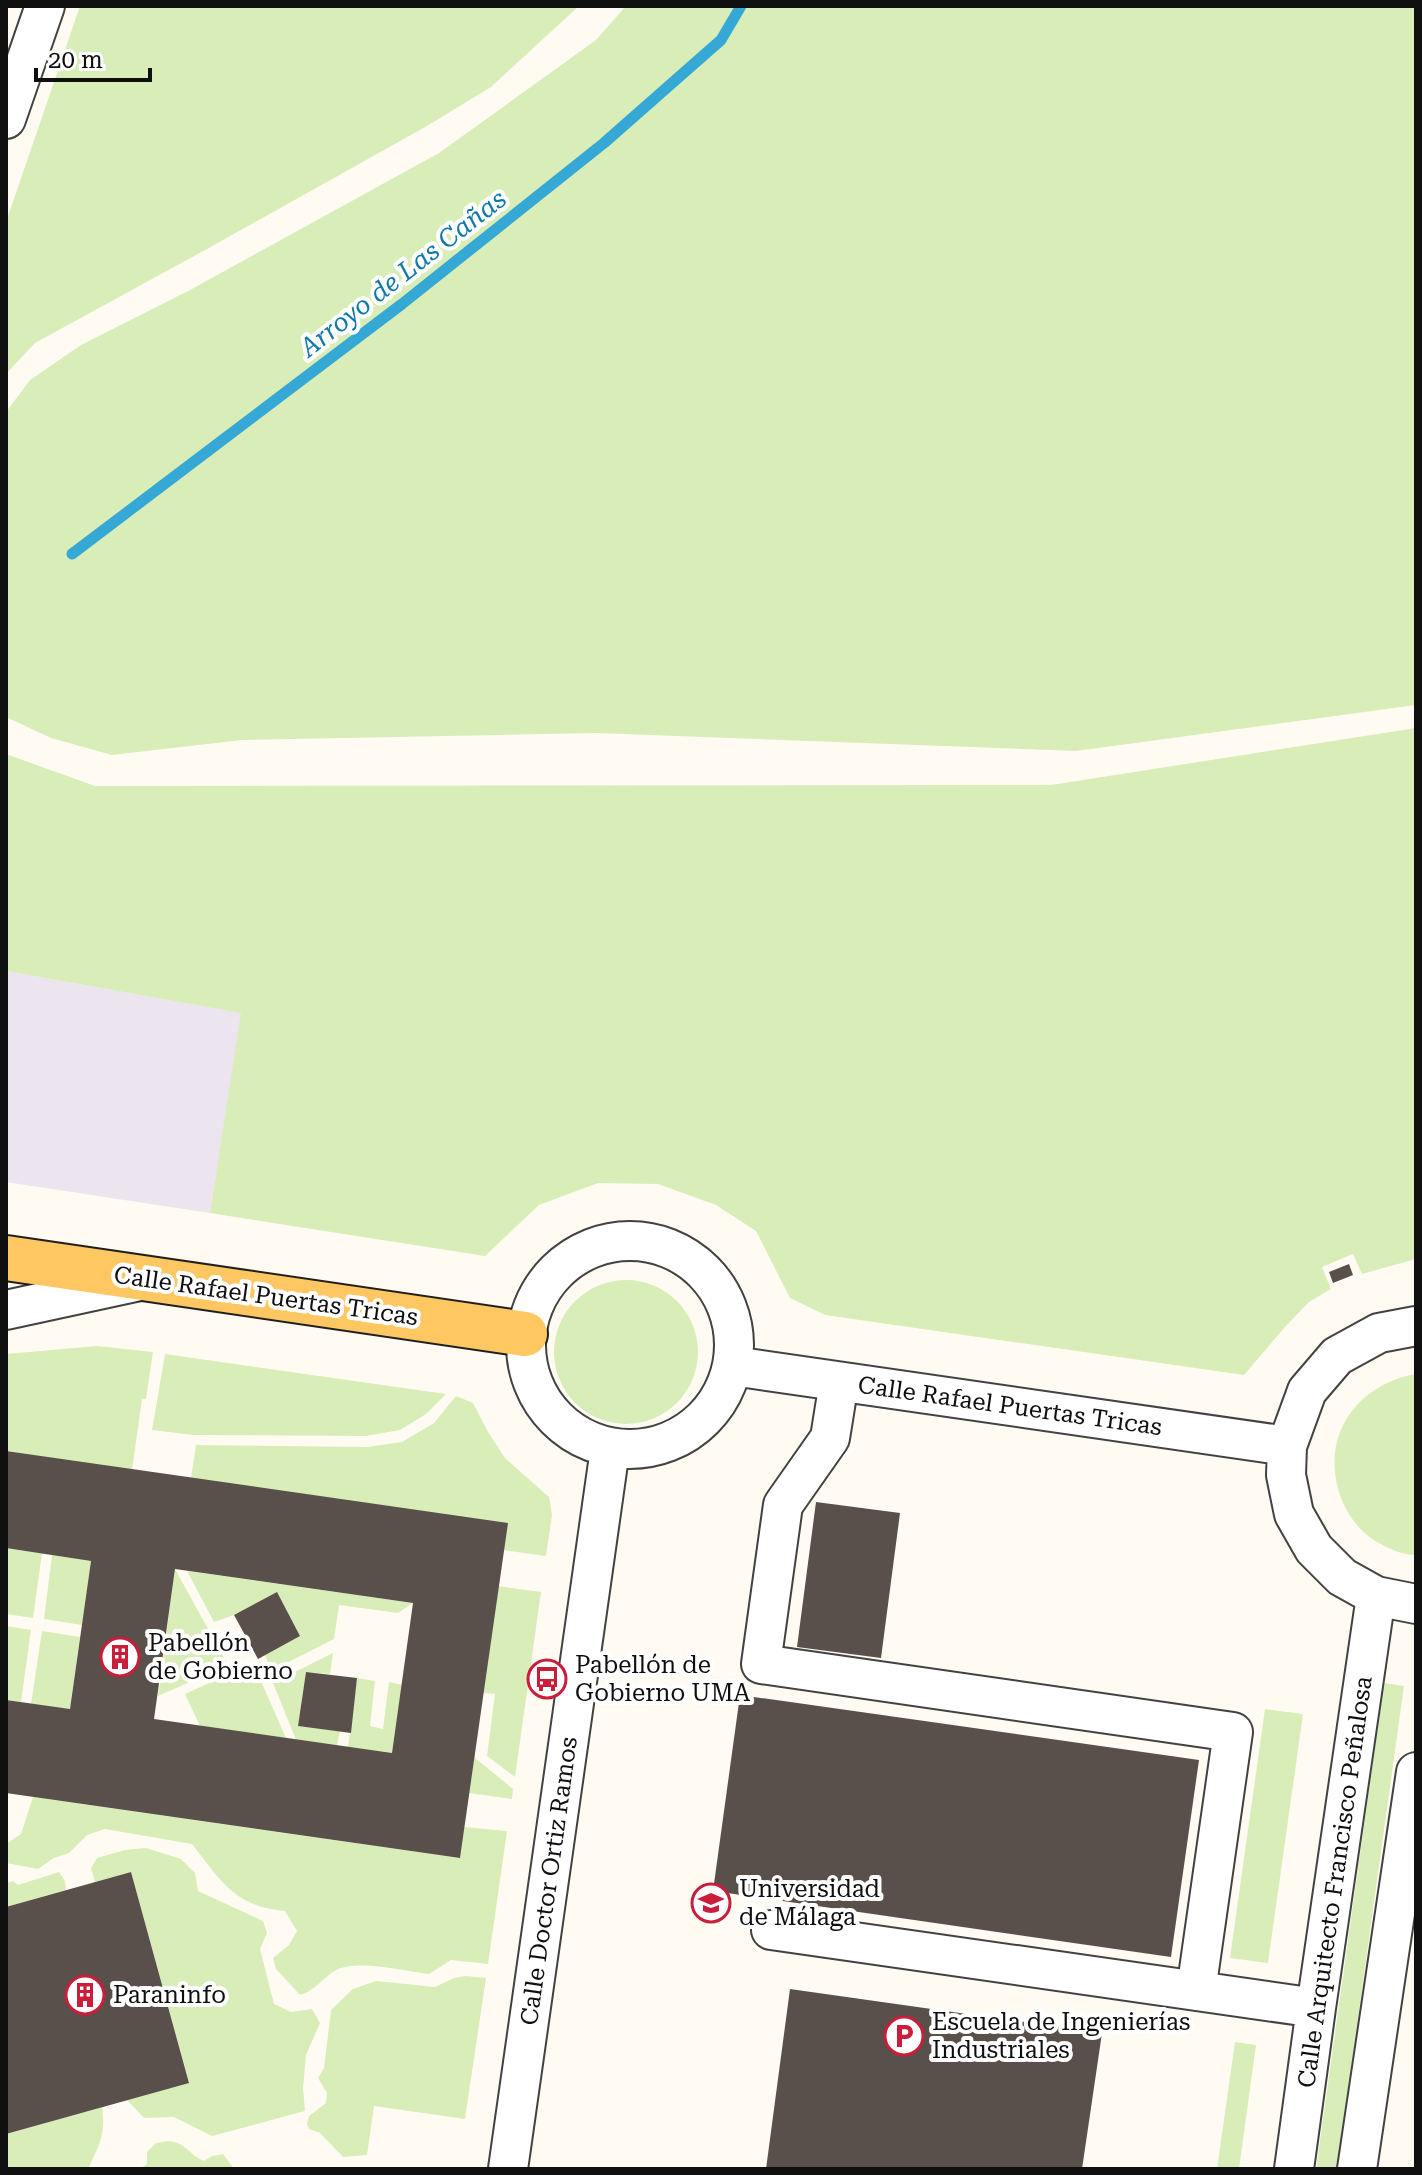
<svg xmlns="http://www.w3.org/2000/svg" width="1422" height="2175" font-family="'Roboto Serif',serif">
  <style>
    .industrial { fill: #ece4ee }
    .green { fill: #d9edb8 }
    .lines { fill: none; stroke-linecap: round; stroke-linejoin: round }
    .stream { stroke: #35a8d6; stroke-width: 11 }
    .building { fill: #594f4b; fill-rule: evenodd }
    .minor-casing { stroke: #424242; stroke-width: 42 }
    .major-casing { stroke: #202020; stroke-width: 48 }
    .minor { stroke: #fff; stroke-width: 38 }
    .major { stroke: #ffc762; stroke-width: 44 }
    .labels { text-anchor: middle; stroke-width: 8; stroke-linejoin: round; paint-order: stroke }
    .street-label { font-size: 24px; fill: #0f0f0f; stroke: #fff }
    .poi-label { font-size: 24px; fill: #0f0f0f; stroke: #fff; text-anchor: start }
    .water-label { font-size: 26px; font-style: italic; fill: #0f79ab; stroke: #fff }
  </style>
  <rect width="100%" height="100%" fill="#fffbf2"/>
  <path class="industrial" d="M6,971L242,1013L210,1213L6,1182Z"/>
  <path class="green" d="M80,6H579L491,87L427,126L207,249L35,343L6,374V222Z
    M626,6H1416V705L1076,751L596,733L242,740L112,755L51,738L6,717V412L30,380L81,345L190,290L439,153L596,40Z
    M1416,728V1259L1362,1274L1353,1254L1322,1267L1331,1289L1309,1302L1285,1327L1244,1375L825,1315L790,1298L756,1231L716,1205L658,1184L598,1183L539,1205L485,1256L210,1213L241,1013L6,971V754L95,786L1051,785Z
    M554 1352a72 72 0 1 1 144 0a72 72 0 1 1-144 0Z
    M97,1346L153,1352L146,1399H142L132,1470L6,1451V1354Z
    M165,1354L446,1394L426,1414L400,1430L366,1436L193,1435L152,1430Z
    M1416,1374V1555C1401,1555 1388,1548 1375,1541C1358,1530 1345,1512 1339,1492C1321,1434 1358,1384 1416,1374Z
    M456,1396L473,1403L488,1432L505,1458L549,1497L552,1515L546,1556L503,1550L191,1478L196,1445L367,1447L402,1442L434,1423Z
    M6,1548L42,1553L33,1618L6,1614Z
    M52,1555L91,1561L82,1625L44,1619Z
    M175,1569L228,1665L158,1696Z
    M187,1571L413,1603L398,1613L339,1605L334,1639L271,1671L265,1655L300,1636L277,1593L234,1615L214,1622Z
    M498,1586L541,1592L515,1777L487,1756L495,1694L483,1693Z
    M6,1626L31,1630L21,1702L6,1700Z
    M42,1631L80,1637L70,1709L31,1704Z
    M333,1653L330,1674L306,1672L298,1726L340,1731L337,1745L296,1740L273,1683Z
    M253,1663L286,1738L200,1726L185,1694Z
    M357,1678L375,1681L370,1726L383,1729L389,1682L402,1685L392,1753L348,1747Z
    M1384,1683L1404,1686L1337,2169H1316Z
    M1265,1709L1303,1714L1268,1963L1230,1958Z
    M474,1757L513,1789L512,1799L469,1793Z
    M33,1797L459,1858L464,1827L507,1831L488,1964L451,1960L429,1974C404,1971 365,1961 341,1968C326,1973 316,1991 300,1995L276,1969L273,1958L289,1945L297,1931L285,1911C235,1907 220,1880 192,1844L105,1829L87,1835L69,1853L54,1858L38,1869L6,1863V1844L21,1834Z
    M146,1848L181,1859L195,1873L198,1891L263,1921L267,1933L260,1949L274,2004L291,2012L312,2009L320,2023L306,2055L303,2088L305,2111L212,2136L174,2117L144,2118L127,2100L189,2082L131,1872L95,1882L91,1868L97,1858L125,1850Z
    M59,1872L65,1881L66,1890L6,1907V1883L13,1881L18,1885Z
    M466,1976L486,1978L465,2119L374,2106L367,2155L343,2157L320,2133L309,2129L307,2124L309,2116L326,2103L327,2093L318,2078L324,2068L331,2010L353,1989L376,1981L435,1987L454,1978Z
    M1235,2042L1256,2045L1239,2169H1217Z
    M102,2107C106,2135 99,2145 88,2169H6V2134Z
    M169,2141C187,2143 189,2155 204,2161L212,2156L223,2154L232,2166V2169H140L147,2164V2152L156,2143Z"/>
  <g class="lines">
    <path class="stream" d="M72,554L402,304L604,143L721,40L741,6"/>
  </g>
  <path class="building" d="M1349,1264L1353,1275L1333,1283L1329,1272Z
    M6,1451L508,1523L460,1858L6,1793V1700L70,1709L91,1561L6,1548ZM175,1569L413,1603L392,1753L154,1719Z
    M816,1502L900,1513L881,1658L797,1647Z
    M277,1592L300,1636L258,1659L234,1615Z
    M306,1672L357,1678L351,1733L298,1726Z
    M740,1695L1199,1760L1171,1957L713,1891Z
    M131,1872L189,2083L6,2134V1907Z
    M790,1989L1102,2033L1082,2169H766Z"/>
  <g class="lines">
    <g class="minor-casing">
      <path id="minor" d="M6,119L45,6
        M526 1345a104 104 0 1 1 208 0a104 104 0 1 1-208 0Z
        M6,1310L140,1281
        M1416,1326L1379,1333L1337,1356L1307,1391L1287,1446L1286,1475L1294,1514L1314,1549L1342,1577L1376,1596L1416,1604
        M733,1366L1287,1446
        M839,1382L830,1438L783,1505L761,1664L1233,1732L1196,1991
        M771,1930L1316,2008
        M508,2169L610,1449
        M1294,2169L1316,2008L1376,1596
        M1357,2169L1416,1772"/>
    </g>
    <g class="major-casing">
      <path id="major" d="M6,1258L525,1334"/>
    </g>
    <use href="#minor" class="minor"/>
    <use href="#major" class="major"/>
  </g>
  <defs>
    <g id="building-ring" transform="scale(2)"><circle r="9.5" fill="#fff" stroke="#ca1d39" stroke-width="1.5"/><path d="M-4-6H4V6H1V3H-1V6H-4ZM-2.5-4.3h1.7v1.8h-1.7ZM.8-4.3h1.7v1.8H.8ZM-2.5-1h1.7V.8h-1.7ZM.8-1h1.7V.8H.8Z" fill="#ca1d39"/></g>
    <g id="bus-ring" transform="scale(2)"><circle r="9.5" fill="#fff" stroke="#ca1d39" stroke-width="1.5"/><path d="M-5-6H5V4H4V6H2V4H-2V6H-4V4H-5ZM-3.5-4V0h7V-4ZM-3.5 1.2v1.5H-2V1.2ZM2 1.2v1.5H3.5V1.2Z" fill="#ca1d39"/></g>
    <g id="university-ring" transform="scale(2)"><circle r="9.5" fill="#fff" stroke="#ca1d39" stroke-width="1.5"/><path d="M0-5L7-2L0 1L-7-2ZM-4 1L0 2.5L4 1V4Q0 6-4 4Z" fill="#ca1d39"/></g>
    <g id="parking-ring" transform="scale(2)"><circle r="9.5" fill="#fff" stroke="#ca1d39" stroke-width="1.5"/><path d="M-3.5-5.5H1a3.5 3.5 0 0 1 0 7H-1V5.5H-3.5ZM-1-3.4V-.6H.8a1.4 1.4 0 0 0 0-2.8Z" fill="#ca1d39"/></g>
  </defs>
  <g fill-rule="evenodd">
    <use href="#building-ring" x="120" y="1657"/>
    <use href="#bus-ring" x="547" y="1679"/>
    <use href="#university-ring" x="711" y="1903"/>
    <use href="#building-ring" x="85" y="1995"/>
    <use href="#parking-ring" x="904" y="2036"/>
  </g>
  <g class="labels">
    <g class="street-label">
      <text transform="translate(266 1296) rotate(8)" y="8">Calle Rafael Puertas Tricas</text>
      <text transform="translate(1010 1406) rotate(8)" y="8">Calle Rafael Puertas Tricas</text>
      <text transform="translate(549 1881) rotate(-82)" y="8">Calle Doctor Ortiz Ramos</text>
      <text transform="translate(1335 1882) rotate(-82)" y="8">Calle Arquitecto Francisco Peñalosa</text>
    </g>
    <g class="poi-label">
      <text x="148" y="1651">Pabellón<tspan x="148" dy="28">de Gobierno</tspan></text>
      <text x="575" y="1673">Pabellón de<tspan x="575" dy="28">Gobierno UMA</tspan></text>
      <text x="739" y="1897">Universidad<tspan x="739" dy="28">de Málaga</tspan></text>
      <text x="113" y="2003">Paraninfo</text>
      <text x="932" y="2030">Escuela de Ingenierías<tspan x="932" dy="28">Industriales</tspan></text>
    </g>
    <g class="water-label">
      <text transform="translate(403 273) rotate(-38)" y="9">Arroyo de Las Cañas</text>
    </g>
  </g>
  <rect width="1422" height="2175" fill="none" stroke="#0f0f0f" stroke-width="16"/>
  <path d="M36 68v12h114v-12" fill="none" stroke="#0f0f0f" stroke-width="4"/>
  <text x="48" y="68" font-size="24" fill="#0f0f0f" stroke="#ffffff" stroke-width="6" paint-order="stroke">20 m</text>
</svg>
